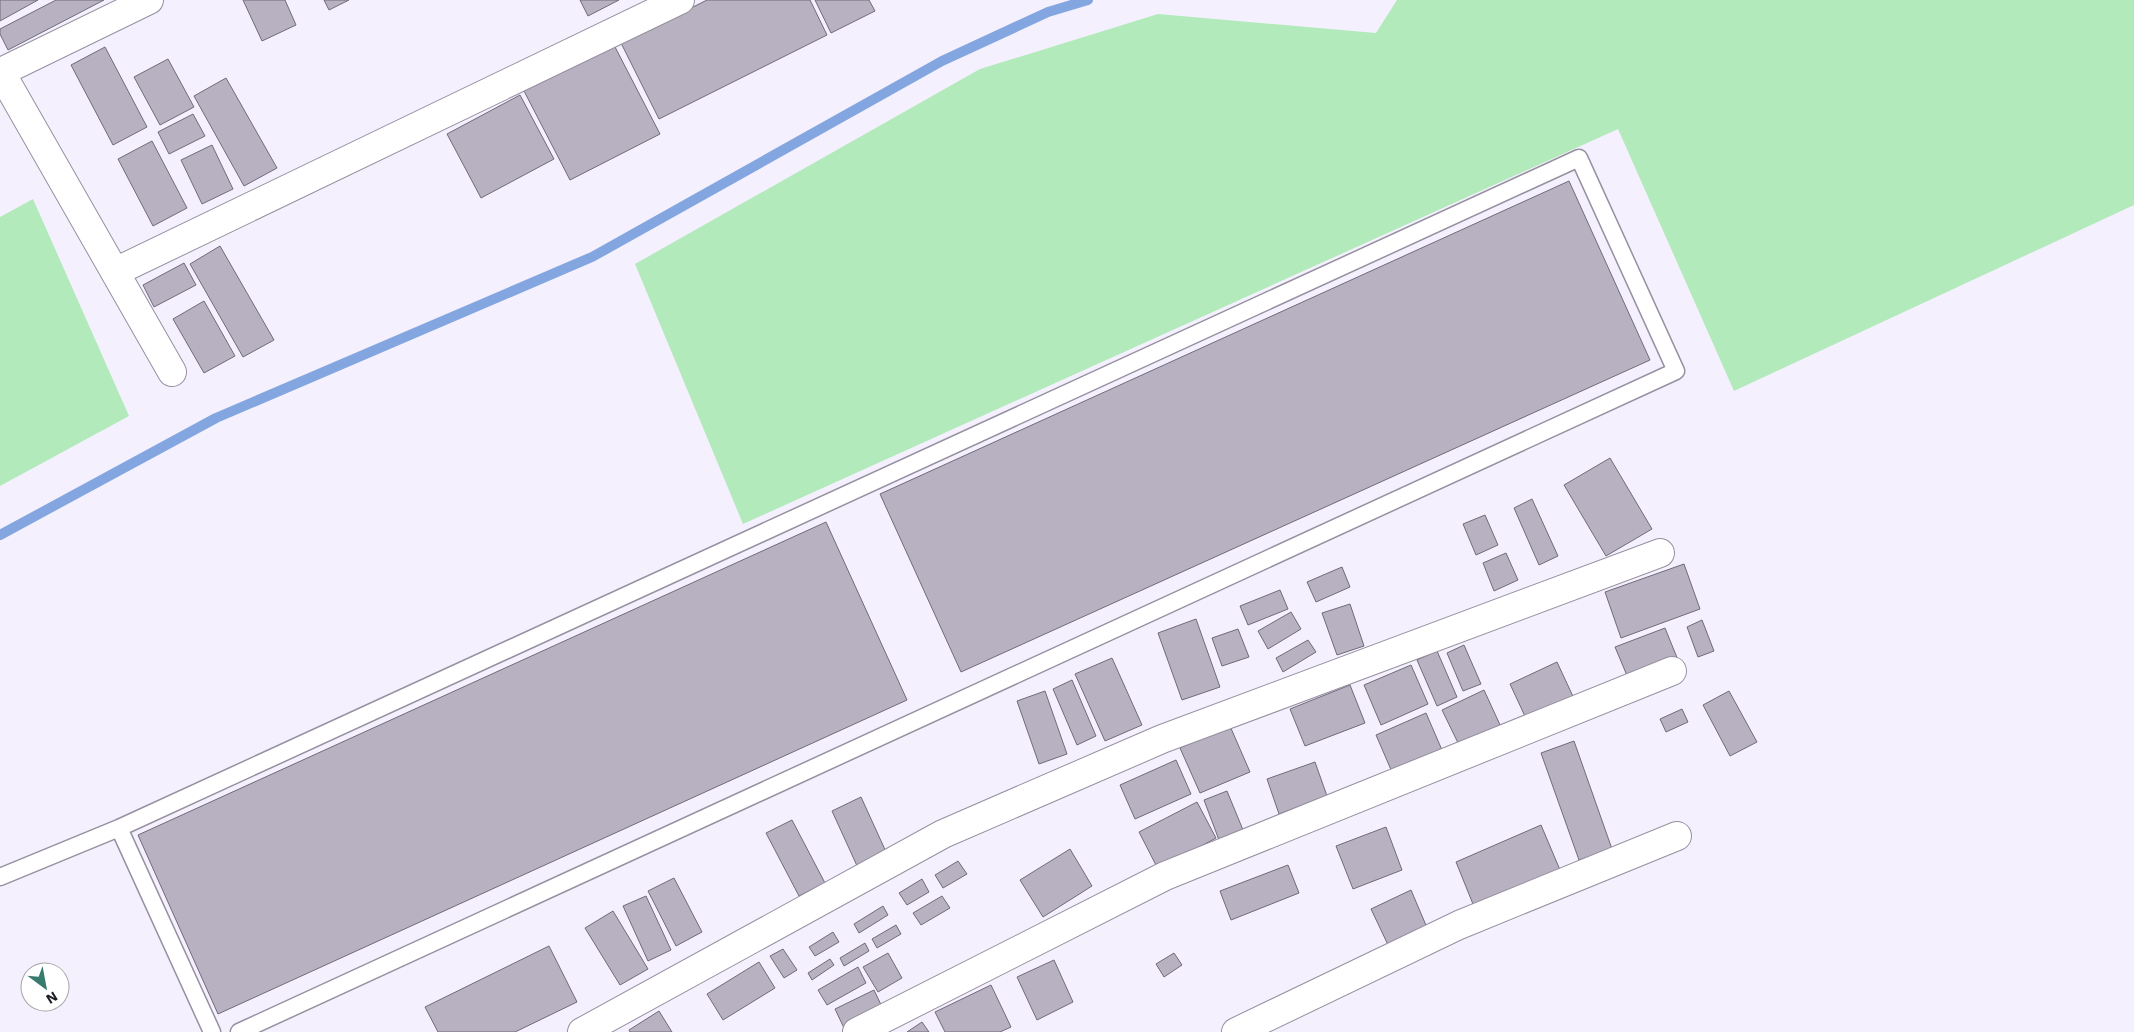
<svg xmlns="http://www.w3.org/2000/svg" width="2134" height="1032" font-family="'Work Sans',sans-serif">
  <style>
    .green { fill: #b2eabb }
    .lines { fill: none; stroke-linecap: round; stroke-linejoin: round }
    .stream { stroke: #83a6e0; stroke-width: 10 }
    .building { fill: #b8b1c2; stroke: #706a79 }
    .lane-casing { stroke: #9690a0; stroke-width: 19 }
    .street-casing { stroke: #9690a0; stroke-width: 30 }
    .lane { stroke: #fff; stroke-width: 16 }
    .street { stroke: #fff; stroke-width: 28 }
  </style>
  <rect width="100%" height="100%" fill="#f5f0fe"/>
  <path class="green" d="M1397,0H2134V205L1734,391L1618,129L743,524L635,264L980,69L1158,14L1376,33Z
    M33,199L129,416L0,486V217Z"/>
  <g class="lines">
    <path class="stream" d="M0,535L216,418L592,257L942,61L1048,12L1088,0"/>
  </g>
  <path class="building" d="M0,0H38L0,21Z
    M56,0H104L8,50L0,34V29Z
    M243,0H285L296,25L262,41Z
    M324,0H349L329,10Z
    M580,0H619L588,16Z
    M707,0H810L827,35L659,119L621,43Z
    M815,0H869L875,11L831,33Z
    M614,45L660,134L570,180L524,91Z
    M105,47L147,127L113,145L71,65Z
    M168,59L194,107L160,125L134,77Z
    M226,78L277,168L244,186L194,96Z
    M520,95L554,159L481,198L447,134Z
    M193,114L205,136L169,154L158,132Z
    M152,141L187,208L153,226L118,159Z
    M212,145L233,189L202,204L181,160Z
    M1569,181L1650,360L961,672L880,494Z
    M220,246L274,340L243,357L190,264Z
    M184,263L196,285L154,307L143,285Z
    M204,301L235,356L204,373L173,319Z
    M1610,458L1652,529L1606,556L1564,485Z
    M1532,499L1558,556L1539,565L1514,508Z
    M1485,515L1498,545L1476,555L1463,524Z
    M826,522L907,700L218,1014L138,835Z
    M1506,553L1518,580L1494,591L1483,563Z
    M1684,564L1700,609L1621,638L1605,592Z
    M1342,567L1350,587L1316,602L1307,582Z
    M1280,590L1288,609L1248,625L1240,606Z
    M1350,604L1364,646L1337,655L1322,613Z
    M1291,612L1301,629L1268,649L1258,631Z
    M1196,619L1220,687L1182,700L1158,633Z
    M1702,620L1714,651L1698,657L1687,627Z
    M1665,628L1680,665L1631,685L1615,647Z
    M1238,629L1249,657L1222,666L1212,638Z
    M1308,640L1316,652L1283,672L1276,658Z
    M1464,645L1481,684L1463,691L1447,653Z
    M1437,651L1457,697L1437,706L1417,660Z
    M1112,658L1142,725L1105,741L1075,674Z
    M1557,662L1577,705L1530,727L1510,684Z
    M1411,665L1428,704L1381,725L1364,685Z
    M1072,680L1096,736L1077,745L1053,689Z
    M1350,685L1365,723L1305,746L1290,709Z
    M1484,690L1501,727L1460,747L1442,710Z
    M1045,691L1067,754L1039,764L1017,701Z
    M1729,691L1757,742L1730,756L1703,705Z
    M1682,709L1688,722L1666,732L1660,719Z
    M1426,713L1442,750L1392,772L1376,735Z
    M1230,726L1250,772L1200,793L1180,748Z
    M1574,741L1612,849L1579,860L1541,753Z
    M1176,760L1191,794L1135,819L1120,785Z
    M1315,762L1327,796L1279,814L1267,779Z
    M1227,791L1243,830L1219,840L1204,800Z
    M861,797L887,854L858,868L832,811Z
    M1197,802L1216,838L1158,869L1139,832Z
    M792,820L825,883L799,896L766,833Z
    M1541,825L1563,877L1477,914L1456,862Z
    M1386,827L1402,870L1353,889L1336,846Z
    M1070,849L1092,886L1043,917L1020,880Z
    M958,861L967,874L943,888L935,875Z
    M1288,865L1299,893L1231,920L1220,891Z
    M674,878L702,932L676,946L648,891Z
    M922,879L929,892L907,905L899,893Z
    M1411,890L1428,930L1389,947L1371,909Z
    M646,896L671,950L648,961L623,906Z
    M942,896L950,908L921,925L913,913Z
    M883,906L888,915L859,933L854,924Z
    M613,911L648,969L620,985L585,928Z
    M896,925L901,934L877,948L872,939Z
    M833,932L839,942L815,956L809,947Z
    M865,943L869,951L844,966L840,958Z
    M549,946L577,1002L515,1032H438L425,1007Z
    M783,949L797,970L784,978L770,956Z
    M888,953L902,978L878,992L863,967Z
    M1174,953L1182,965L1164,977L1156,964Z
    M830,959L834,965L812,980L808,973Z
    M1054,960L1073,1002L1037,1020L1017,977Z
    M759,962L775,988L723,1020L707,994Z
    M858,967L866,983L827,1005L818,990Z
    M991,985L1011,1027L1000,1032H945L935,1012Z
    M874,990L883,1009L844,1028L835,1009Z
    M659,1011L672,1032H630L629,1030Z
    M922,1022L929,1032H907Z"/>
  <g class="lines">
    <g class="lane-casing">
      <path id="lane" d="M0,877L119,828
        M212,1032L119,828L1579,158L1676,371L239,1032"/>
    </g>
    <g class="street-casing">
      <path id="street" d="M0,71L172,372
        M1,72L149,0
        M115,272L680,0
        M582,1032L943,834L1162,739L1660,553
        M857,1032L1165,876L1672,671
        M1236,1032L1459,925L1677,836"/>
    </g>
    <use href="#lane" class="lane"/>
    <use href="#street" class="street"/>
  </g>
  <g transform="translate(45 987) rotate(148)"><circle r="24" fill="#ffffff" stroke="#a5a4a7"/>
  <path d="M0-4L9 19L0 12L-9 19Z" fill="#377b6f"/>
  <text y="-8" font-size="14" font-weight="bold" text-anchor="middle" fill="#1f1c23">N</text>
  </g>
</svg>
